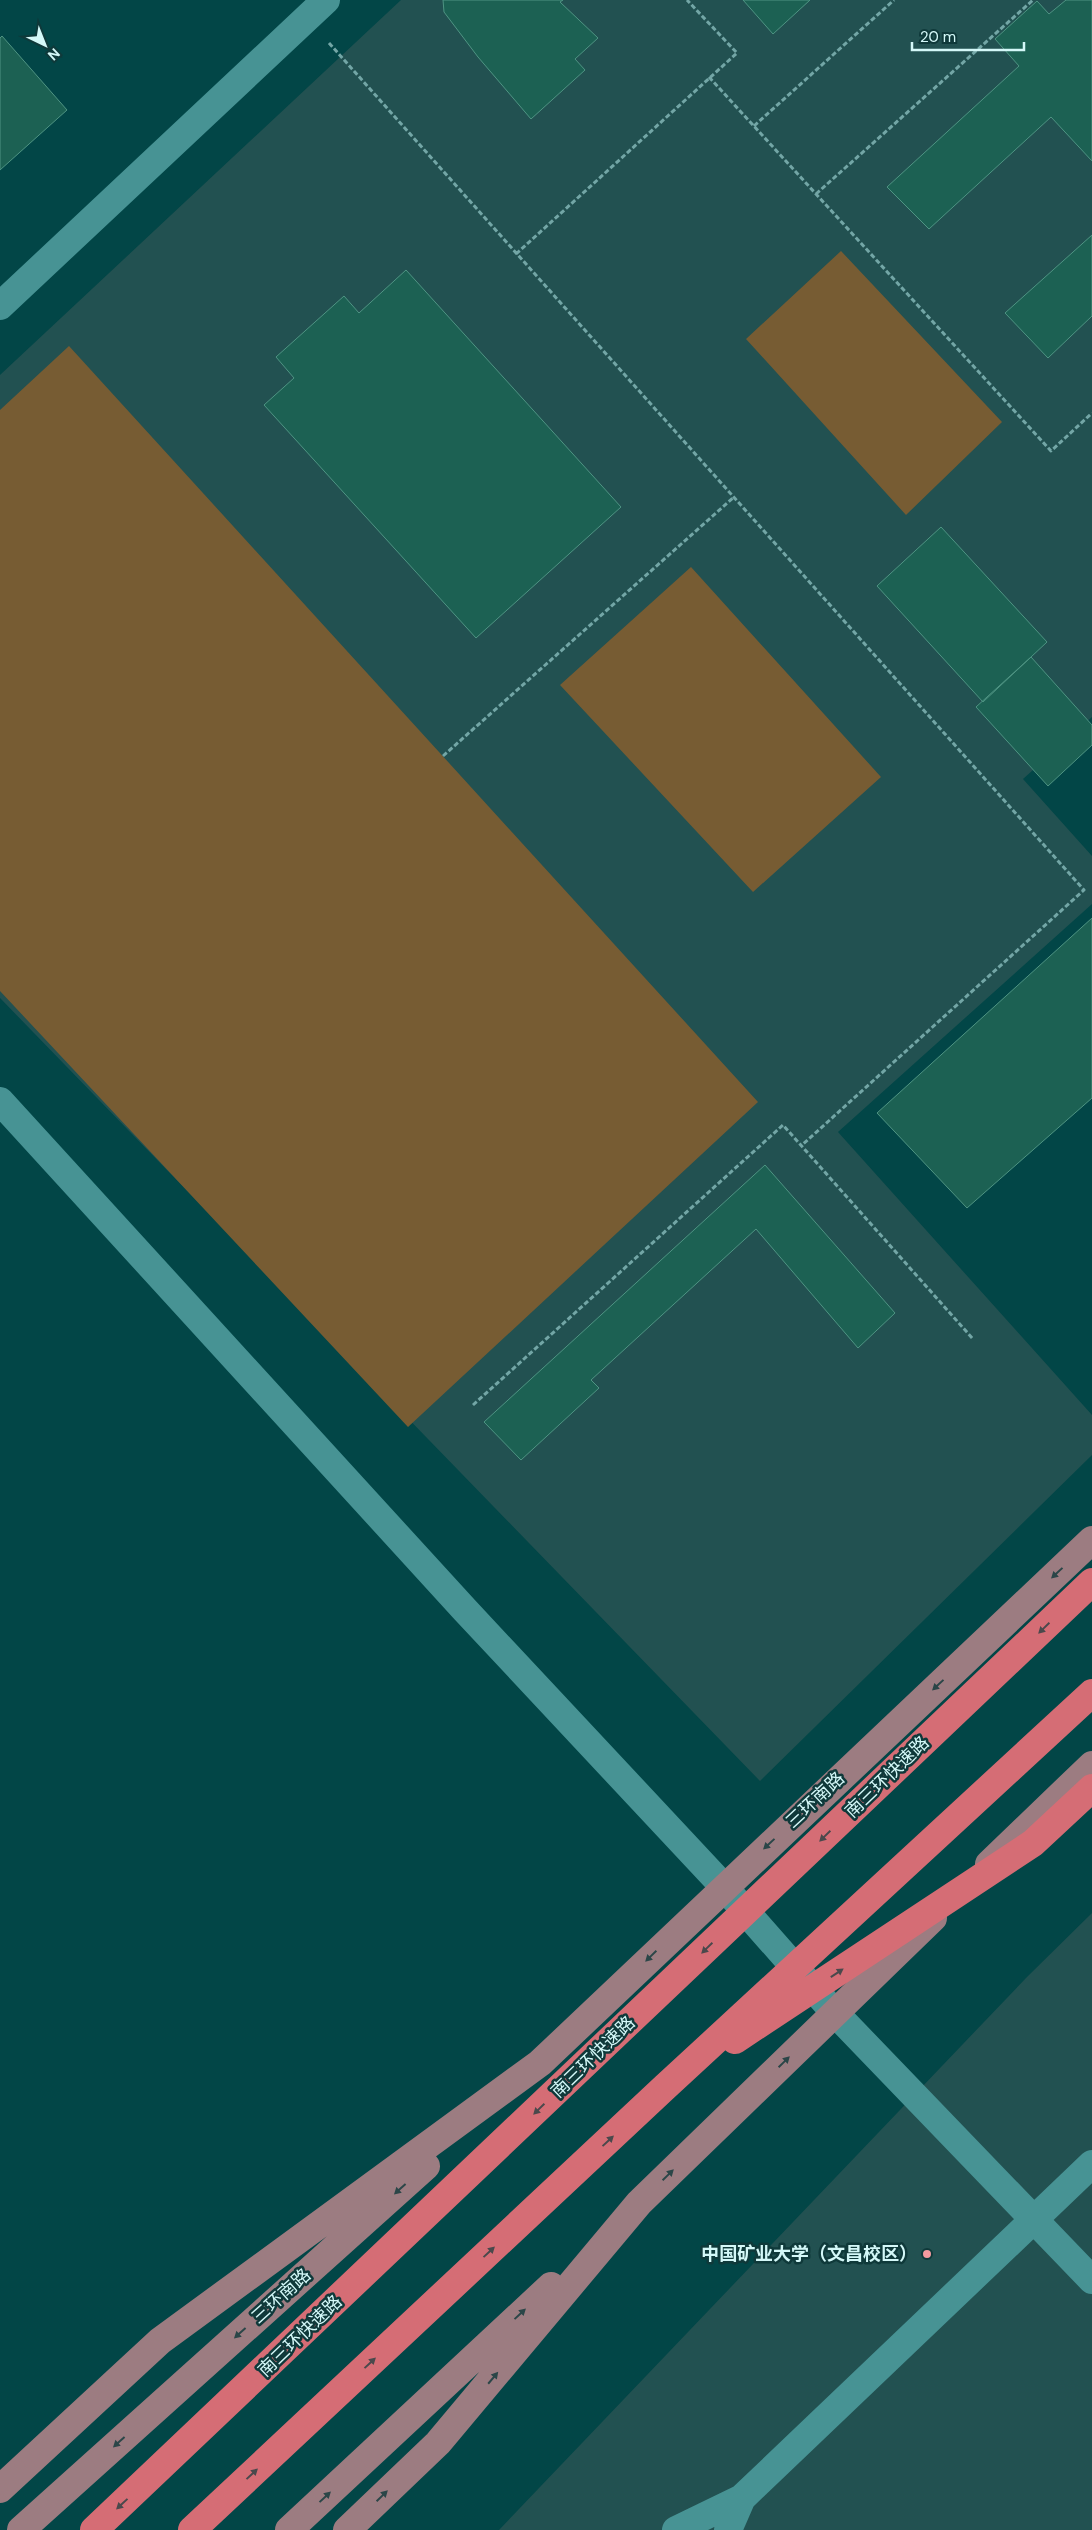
<svg xmlns="http://www.w3.org/2000/svg" width="1092" height="2530" font-family="'DM Sans','Noto Sans SC',sans-serif">
  <style>
    .built { fill: #225151 }
    .green { fill: #775c33 }
    .building { fill: #1c6153; stroke: #4f9483 }
    .lines { fill: none; stroke-linecap: round; stroke-linejoin: round }
    .path { stroke: #73a6a6; stroke-width: 3; stroke-dasharray: 5 2.5; stroke-linecap: butt }
    .minor { stroke: #479394; stroke-width: 28 }
    .major { stroke: #9c7c81; stroke-width: 28 }
    .highway { stroke: #d56d75; stroke-width: 28 }
    .oneway { fill: #2b4648 }
    .oneway2 { fill: #4a494c }
    .poi-dot { fill: #f49a9f; stroke: #0f393a; stroke-width: 2 }
    .labels { text-anchor: middle; stroke-width: 5; stroke-linejoin: round; paint-order: stroke }
    .street-label { font-size: 18px; fill: #d4f8f8; stroke: #0f393a }
    .poi-label { font-size: 18px; font-weight: bold; fill: #d4f8f8; stroke: #0f393a; text-anchor: end }
  </style>
  <rect width="100%" height="100%" fill="#024647"/>
  <path class="built" d="M401,0H1092V717L1023,779L1092,856V904L838,1132L1092,1415V1455L760,1781L0,998V375Z
    M1092,1913V2530H499L1026,1978Z"/>
  <path class="green" d="M841,251L1002,422L906,515L746,339Z
    M69,346L758,1102L408,1427L0,991V410Z
    M691,567L881,777L753,892L560,685Z"/>
  <path class="building" d="M443,0H563L560,2L598,38L575,59L585,70L531,119L478,57L444,12Z
    M743,0H810L773,34Z
    M1066,0H1092V161L1051,117L929,229L887,187L1019,66L995,39L1037,1L1049,14Z
    M2,36L67,110L0,170V38Z
    M1092,235V316L1048,358L1005,313Z
    M406,270L621,507L476,638L264,405L294,378L276,357L344,296L359,313Z
    M941,527L1047,642L983,702L877,586Z
    M1031,657L1092,725V745L1048,786L976,707Z
    M1092,918V1098L967,1208L877,1113Z
    M765,1165L895,1313L858,1348L756,1229L591,1380L599,1388L521,1460L484,1422Z"/>
  <g class="lines">
    <path class="path" d="M329,43L1084,890L801,1146
      M709,77L1051,451L1092,413
      M754,126L894,0
      M816,194L1033,0
      M516,254L737,53L687,0
      M443,756L734,497
      M473,1405L783,1125L973,1339"/>
    <path class="minor" d="M0,306L326,0
      M0,1101L465,1610L724,1887L834,2012L1092,2280
      M676,2530L742,2498
      M728,2530L742,2498L1092,2164"/>
    <path class="major" d="M989,1864L1092,1765
      M0,2489L160,2341L540,2063L1092,1540
      M21,2530L426,2166
      M289,2530L551,2286
      M347,2530L438,2443L639,2203L933,1918"/>
    <path class="highway" d="M735,2040L1033,1843L1092,1788
      M94,2530L1092,1582
      M192,2530L665,2087L1092,1693"/>
  </g>
  <defs><path id="oneway-solid" d="M-6-.8H1V-3.2L6.5 0L1 3.2V.8H-6Z" transform="scale(1.25)"/></defs>
  <g class="oneway">
    <use href="#oneway-solid" transform="translate(1057 1573) rotate(137)"/>
    <use href="#oneway-solid" transform="translate(938 1685) rotate(137)"/>
    <use href="#oneway-solid" transform="translate(769 1844) rotate(137)"/>
    <use href="#oneway-solid" transform="translate(651 1956) rotate(136)"/>
    <use href="#oneway-solid" transform="translate(784 2062) rotate(-44)"/>
    <use href="#oneway-solid" transform="translate(668 2175) rotate(-44)"/>
    <use href="#oneway-solid" transform="translate(400 2189) rotate(138)"/>
    <use href="#oneway-solid" transform="translate(520 2314) rotate(-43)"/>
    <use href="#oneway-solid" transform="translate(240 2333) rotate(138)"/>
    <use href="#oneway-solid" transform="translate(493 2378) rotate(-50)"/>
    <use href="#oneway-solid" transform="translate(119 2442) rotate(138)"/>
    <use href="#oneway-solid" transform="translate(382 2496) rotate(-44)"/>
    <use href="#oneway-solid" transform="translate(325 2497) rotate(-43)"/>
  </g>
  <g class="oneway2">
    <use href="#oneway-solid" transform="translate(1044 1628) rotate(136)"/>
    <use href="#oneway-solid" transform="translate(825 1836) rotate(136)"/>
    <use href="#oneway-solid" transform="translate(707 1948) rotate(136)"/>
    <use href="#oneway-solid" transform="translate(837 1973) rotate(-34)"/>
    <use href="#oneway-solid" transform="translate(539 2109) rotate(136)"/>
    <use href="#oneway-solid" transform="translate(608 2141) rotate(-43)"/>
    <use href="#oneway-solid" transform="translate(489 2252) rotate(-43)"/>
    <use href="#oneway-solid" transform="translate(370 2363) rotate(-43)"/>
    <use href="#oneway-solid" transform="translate(252 2474) rotate(-43)"/>
    <use href="#oneway-solid" transform="translate(122 2504) rotate(137)"/>
  </g>
  <circle class="poi-dot" cx="927" cy="2254" r="5"/>
  <g class="labels">
    <g class="street-label">
      <text transform="translate(887 1777) rotate(-44)" y="6">南三环快速路</text>
      <text transform="translate(815 1800) rotate(-43)" y="6">三环南路</text>
      <text transform="translate(593 2057) rotate(-44)" y="6">南三环快速路</text>
      <text transform="translate(281 2296) rotate(-42)" y="6">三环南路</text>
      <text transform="translate(300 2336) rotate(-44)" y="6">南三环快速路</text>
    </g>
    <g class="poi-label">
      <text x="917" y="2260">中国矿业大学（文昌校区）</text>
    </g>
  </g>
  <g transform="translate(45 45) rotate(137)" stroke="#0f393a" stroke-width="4" paint-order="stroke">
  <path d="M0-4L9 19L0 12L-9 19Z" fill="#d4f8f8"/>
  <text y="-8" font-size="14" font-weight="bold" text-anchor="middle" fill="#d4f8f8">N</text>
  </g>
  <path d="M912 42v8h112v-8" fill="none" stroke="#d4f8f8" stroke-width="2.5"/>
  <text x="920" y="42" font-size="15" fill="#d4f8f8" stroke="#0f393a" stroke-width="4" paint-order="stroke">20 m</text>
</svg>
